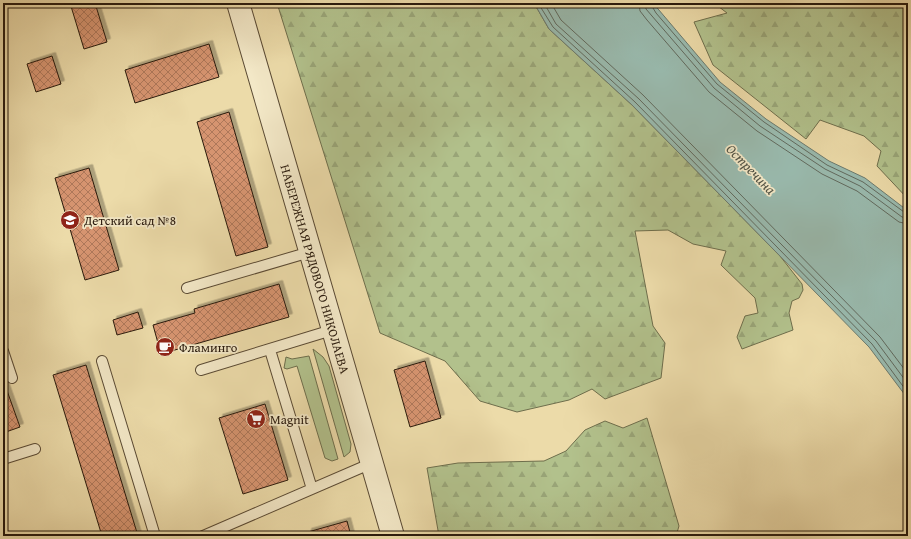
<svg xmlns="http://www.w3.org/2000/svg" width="911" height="539" font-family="'Gentium Book Plus',serif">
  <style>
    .green { fill: #b2c18c; stroke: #6e6e4c }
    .forest { fill: url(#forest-firs); stroke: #6e6e4c }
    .water { fill: #99baae; stroke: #6c7a6e }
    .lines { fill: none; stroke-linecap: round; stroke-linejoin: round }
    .shore { stroke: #616a5e; stroke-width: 1 }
    .building { fill: url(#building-cross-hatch); stroke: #291a0d; filter: url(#shadow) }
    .service-casing { stroke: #5a4a34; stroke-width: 12 }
    .tertiary-casing { stroke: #5a4a34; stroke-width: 24 }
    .service { stroke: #f3e8c7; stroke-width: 10 }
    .tertiary { stroke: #f3e8c7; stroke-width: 22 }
    .labels { text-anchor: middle; stroke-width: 3.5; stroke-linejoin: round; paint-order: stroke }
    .poi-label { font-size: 13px; fill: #291a0d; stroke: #f3e8c7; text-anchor: start }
    .street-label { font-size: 13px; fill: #291a0d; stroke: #f3e8c7 }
    .water-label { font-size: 14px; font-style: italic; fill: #505245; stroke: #f3e8c7 }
  </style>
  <defs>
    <pattern id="forest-firs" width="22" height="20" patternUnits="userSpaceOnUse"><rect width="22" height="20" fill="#b2c18c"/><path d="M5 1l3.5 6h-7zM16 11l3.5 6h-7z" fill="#99a578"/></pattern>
    <pattern id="building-cross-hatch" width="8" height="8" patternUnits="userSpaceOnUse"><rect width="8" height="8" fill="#d6946f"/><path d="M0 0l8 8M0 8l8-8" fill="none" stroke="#ae785a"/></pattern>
    <filter id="shadow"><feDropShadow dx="3.5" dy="-3.5" stdDeviation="0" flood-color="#0004"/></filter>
  </defs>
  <rect width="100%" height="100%" fill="#ecdba9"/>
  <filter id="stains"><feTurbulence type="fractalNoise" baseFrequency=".005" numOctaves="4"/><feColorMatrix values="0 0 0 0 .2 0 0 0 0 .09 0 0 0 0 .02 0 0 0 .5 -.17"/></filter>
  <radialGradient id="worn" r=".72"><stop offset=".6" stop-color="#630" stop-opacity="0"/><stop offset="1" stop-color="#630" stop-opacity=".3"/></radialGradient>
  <path class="green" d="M313,349L323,357L329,366L351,444L350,452L344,457Z
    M309,356L338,459L332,461L325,458L297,366L287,369L284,368L286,357L292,359Z"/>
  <path class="forest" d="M277,3H534L549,29L632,105L780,256L802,284L803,290L799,298L792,301L789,313L793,330L742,349L737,337L745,316L758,313L755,298L721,265L726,251L693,244L668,230L635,231L653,326L665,343L661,378L605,399L592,389L569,400L517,412L480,401L445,361L380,333Z
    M714,3H908V199L877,166L881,151L864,136L820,120L806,139L713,65L694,22L727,13Z
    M647,418L679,526L676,536H439L427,468L458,463L544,461L566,451L585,430L605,421L623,428Z"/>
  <path class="water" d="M534,3H653L720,82L766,119L829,161L865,178L908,211V399L869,347L632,105L549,29Z"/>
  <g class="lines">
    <path class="shore" d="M538,3L553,27L635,102L872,344L908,393
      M544,3L556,24L639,99L876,341L908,384
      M551,3L561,20L643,95L880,337L908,374
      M639,3L640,11L647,20L709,92L757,131L822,174L857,191L899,222L908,224
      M645,3L646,9L652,16L714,88L760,126L825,169L860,186L902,217L908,218
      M650,3L656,13L717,84L764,122L827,165L863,182L904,212L908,213"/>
  </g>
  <path class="building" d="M70,3H95L107,42L84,49Z
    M209,44L219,77L135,103L125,70Z
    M52,56L61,84L36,92L27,64Z
    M229,112L268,247L236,256L197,122Z
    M89,168L119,270L85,280L55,178Z
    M279,284L289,317L161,354L153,325L195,313L194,309Z
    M138,312L143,328L117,335L113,320Z
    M425,361L441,418L410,427L394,370Z
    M86,365L138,536H102L53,375Z
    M5,385L20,427L3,433V386Z
    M265,404L288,480L243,494L219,418Z
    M347,521L351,536H308V532Z"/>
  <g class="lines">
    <g class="service-casing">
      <path id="service" d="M187,288L310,252
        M270,350L312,489
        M3,351L12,378
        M102,361L155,536
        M201,370L332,330
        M3,459L35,449
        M203,536L372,463"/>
    </g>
    <g class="tertiary-casing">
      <g id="tertiary">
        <path id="s1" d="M238,3L393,536"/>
      </g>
    </g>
    <use href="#service" class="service"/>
    <use href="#tertiary" class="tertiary"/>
  </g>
  <defs>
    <g id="school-disc" transform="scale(1)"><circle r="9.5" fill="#8f2418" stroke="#f3e8c7"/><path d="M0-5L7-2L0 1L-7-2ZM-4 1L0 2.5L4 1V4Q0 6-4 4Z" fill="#fff"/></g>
    <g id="cafe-disc" transform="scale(1)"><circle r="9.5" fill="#8f2418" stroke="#f3e8c7"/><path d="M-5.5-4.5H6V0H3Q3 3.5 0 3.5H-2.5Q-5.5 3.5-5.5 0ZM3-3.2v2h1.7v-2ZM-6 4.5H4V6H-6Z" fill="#fff"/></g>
    <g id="supermarket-disc" transform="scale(1)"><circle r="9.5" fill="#8f2418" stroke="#f3e8c7"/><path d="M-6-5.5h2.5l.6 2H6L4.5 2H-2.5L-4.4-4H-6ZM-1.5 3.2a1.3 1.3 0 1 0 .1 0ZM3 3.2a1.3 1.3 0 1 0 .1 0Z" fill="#fff"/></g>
  </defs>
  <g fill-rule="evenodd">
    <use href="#school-disc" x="70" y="220"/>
    <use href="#cafe-disc" x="165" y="347"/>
    <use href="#supermarket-disc" x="256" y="419"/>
  </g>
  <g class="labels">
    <g class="poi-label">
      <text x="84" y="225">Детский сад №8</text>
      <text x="179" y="352">Фламинго</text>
      <text x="270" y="424">Magnit</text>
    </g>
    <g class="street-label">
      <text dy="5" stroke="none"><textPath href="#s1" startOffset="277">НАБЕРЕЖНАЯ РЯДОВОГО НИКОЛАЕВА</textPath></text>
    </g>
    <g class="water-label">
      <text transform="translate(751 169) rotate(46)" y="5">Остречина</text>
    </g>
  </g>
  <rect width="911" height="539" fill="none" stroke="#ecdba9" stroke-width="16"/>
  <rect x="4" y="4" width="903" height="531" fill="none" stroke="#291a0d" stroke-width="2"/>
  <rect x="8" y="8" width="895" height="523" fill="none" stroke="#291a0d"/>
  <rect width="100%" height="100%" filter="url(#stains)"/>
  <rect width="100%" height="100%" fill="url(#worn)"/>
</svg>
